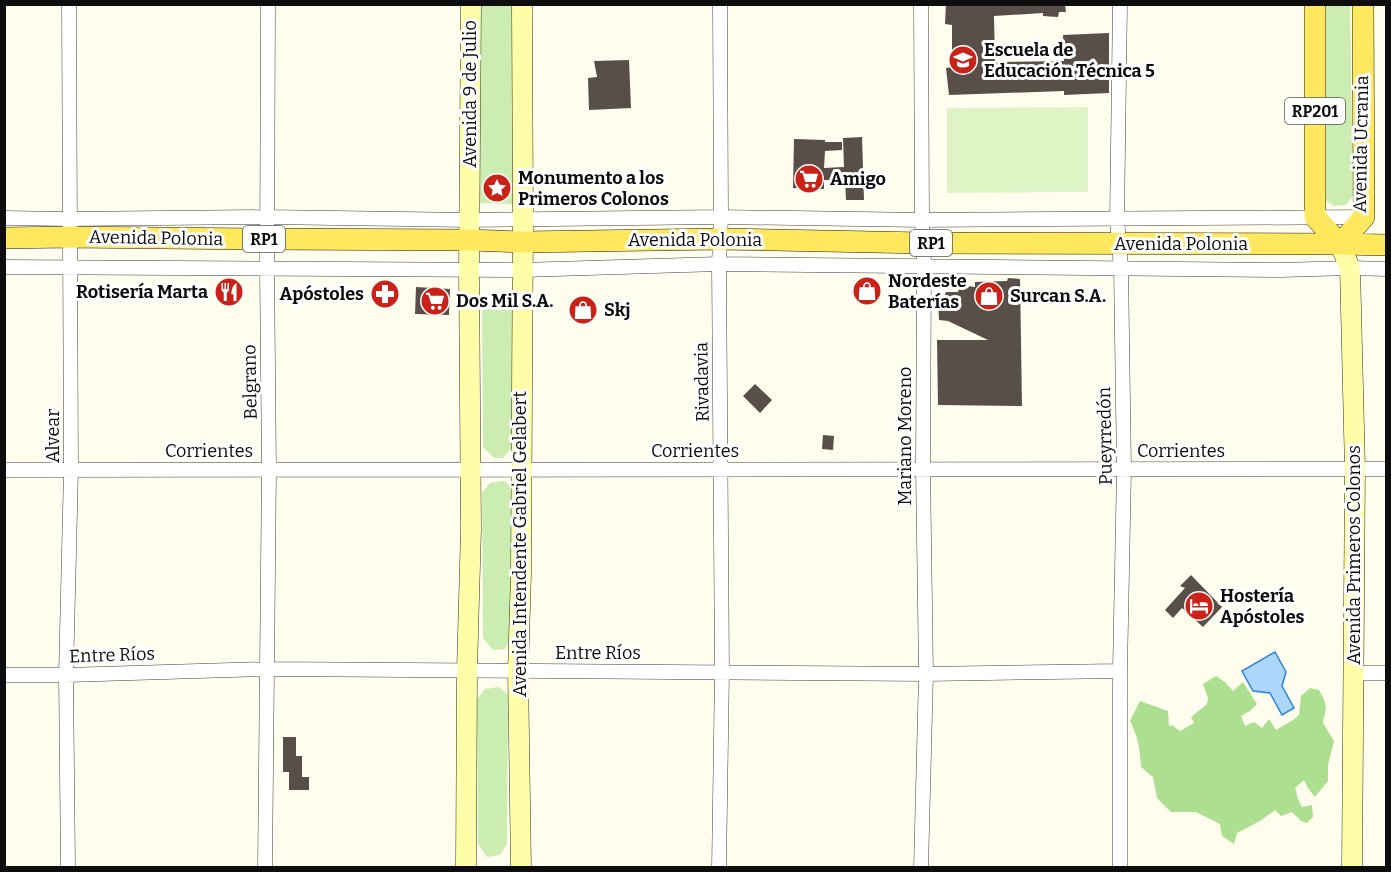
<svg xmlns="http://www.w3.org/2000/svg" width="1391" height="872" font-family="Bitter,serif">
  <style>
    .green { fill: #cbedb2 }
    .forest { fill: #ace090 }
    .pitch { fill: #dff4c5 }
    .water { fill: #acd6fc; stroke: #2c83da; stroke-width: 1.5 }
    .building { fill: #574f48 }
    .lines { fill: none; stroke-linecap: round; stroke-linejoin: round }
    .street-casing { stroke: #404040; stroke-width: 15 }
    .secondary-casing { stroke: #2f2f2f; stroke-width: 21 }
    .primary-casing { stroke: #1e1e1e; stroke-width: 22 }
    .street { stroke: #fff; stroke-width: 14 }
    .secondary { stroke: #fffea8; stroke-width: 20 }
    .primary { stroke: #ffe85d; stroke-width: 21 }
    .labels { text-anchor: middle; stroke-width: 6; stroke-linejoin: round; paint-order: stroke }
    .shield { fill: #fff; stroke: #565656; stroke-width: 1.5 }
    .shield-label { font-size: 16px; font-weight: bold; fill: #0d0d0d }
    .poi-label { font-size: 18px; font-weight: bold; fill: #0d0d0d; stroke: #fff; text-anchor: start }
    .street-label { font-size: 18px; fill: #0d0d0d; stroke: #fff }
  </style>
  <rect width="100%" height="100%" fill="#fffded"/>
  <path class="green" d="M481,5H515L516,204L480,203Z
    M1325,5H1350L1353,196L1346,205L1334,206L1325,200Z
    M503,291L513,298L512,447L503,458H494L483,447L482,303L489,293Z
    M504,481L513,489L512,638L505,649L493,650L483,638L482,493L490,483Z
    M499,687L508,695L507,844L500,855L487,857L478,844L477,699L485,689Z"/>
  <path class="forest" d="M1216,676L1225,682L1233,691L1243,682L1257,704L1250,711L1241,716L1245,726L1254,722L1262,728L1269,719L1276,730L1293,720L1299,715L1301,696L1310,688L1319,690L1324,699L1326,708L1323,723L1334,741L1328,765V781L1315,797L1308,788L1304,780L1295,788L1298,799L1302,807L1312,805L1313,817L1307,823L1301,821L1292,812L1281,816L1275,810L1260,821L1237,833L1234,844L1222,836L1220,824L1196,812H1171L1157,798L1153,777L1141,767C1140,748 1138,737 1130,721L1140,701L1168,711L1169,726L1172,725L1180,731L1194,723L1191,717L1207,704L1208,698L1203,684Z"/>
  <path class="pitch" d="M1088,107V192L947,193V108Z"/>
  <path class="water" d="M1275,652L1286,672L1282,686L1294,708L1282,715L1270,693L1253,691L1242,671Z"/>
  <path class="building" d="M946,4L1004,6V4H1065L1066,12H1059L1058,17L1043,16V13L994,16L995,62L1064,61L1063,35L1109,33V93L1064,95V91L949,95L946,68L952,67V25L945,24Z
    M629,60L631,108L589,110L588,78L597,77L594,61Z
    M862,137L864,200H846L845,180H824V189L793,188L794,139L825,140V142H842V150L825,151L824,168L844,167L843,138Z
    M1008,278L1020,279L1022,406L938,405L937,340H988L948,321L939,320L938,301L943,300L946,292H958L960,285L975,287V282L1007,281Z
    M416,287L450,289L449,315L415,314Z
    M755,384L772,400L760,413L743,396Z
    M823,435L834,436L833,450L822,449Z
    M1191,575L1222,607L1203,627L1182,608L1173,618L1165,610L1185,588L1180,586Z
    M283,737H296V756H302V777H309V790H289V772H283Z"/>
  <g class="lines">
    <g class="street-casing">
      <path id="street" d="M1120,4L1117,219L1121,268L1124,469L1120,671V868
        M4,218L69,219L268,217L469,220L721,217L922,220L1364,217
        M4,267L522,270L719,264L1281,270L1350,268L1386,269
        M4,470L1386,469
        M1353,673H1386
        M4,675H66L268,669L926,674L1120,671
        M68,868L66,675L71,470L69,4
        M265,868L269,469L267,269L268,4
        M719,868L722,672L719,264L721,217L720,4
        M921,868L926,674L923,469L924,266L922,220L921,4"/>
    </g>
    <g class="secondary-casing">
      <path id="secondary" d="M1340,244L1350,268L1355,469L1352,868
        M466,868L467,670L471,529L469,270L471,4
        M521,868L518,671L521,574L523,220L522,4"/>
    </g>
    <g class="primary-casing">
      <path id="primary" d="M1315,4V217L1340,244
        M4,238L69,237L267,239L469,240L523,242L720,239L923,243L1340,244L1386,245
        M1340,244L1364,217L1363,4"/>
    </g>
    <use href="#street" class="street"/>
    <use href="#secondary" class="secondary"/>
    <use href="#primary" class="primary"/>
  </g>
  <defs>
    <g id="school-disc" transform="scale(1.5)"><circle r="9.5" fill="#ca2218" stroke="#fff"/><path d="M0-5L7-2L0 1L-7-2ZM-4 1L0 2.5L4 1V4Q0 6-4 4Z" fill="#fff"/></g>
    <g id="supermarket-disc" transform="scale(1.5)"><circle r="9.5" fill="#ca2218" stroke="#fff"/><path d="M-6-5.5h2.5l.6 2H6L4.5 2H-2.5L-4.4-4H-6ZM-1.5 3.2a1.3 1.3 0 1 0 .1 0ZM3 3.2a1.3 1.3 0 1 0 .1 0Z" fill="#fff"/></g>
    <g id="sight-disc" transform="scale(1.5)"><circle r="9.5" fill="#ca2218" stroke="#fff"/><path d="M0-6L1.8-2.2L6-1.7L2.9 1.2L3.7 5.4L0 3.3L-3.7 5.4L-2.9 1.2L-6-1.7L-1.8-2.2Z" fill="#fff"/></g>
    <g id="shop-disc" transform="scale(1.5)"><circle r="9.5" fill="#ca2218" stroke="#fff"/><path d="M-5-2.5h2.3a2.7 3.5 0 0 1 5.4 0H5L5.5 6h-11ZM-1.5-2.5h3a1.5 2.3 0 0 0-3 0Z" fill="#fff"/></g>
    <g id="restaurant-disc" transform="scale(1.5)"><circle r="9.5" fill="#ca2218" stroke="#fff"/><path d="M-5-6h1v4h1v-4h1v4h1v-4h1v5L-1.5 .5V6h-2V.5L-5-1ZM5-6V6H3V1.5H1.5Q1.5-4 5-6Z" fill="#fff"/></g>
    <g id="pharmacy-disc" transform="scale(1.5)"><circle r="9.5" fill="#ca2218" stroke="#fff"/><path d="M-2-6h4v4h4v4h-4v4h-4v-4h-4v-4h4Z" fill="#fff"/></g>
    <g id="hotel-disc" transform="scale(1.5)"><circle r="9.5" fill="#ca2218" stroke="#fff"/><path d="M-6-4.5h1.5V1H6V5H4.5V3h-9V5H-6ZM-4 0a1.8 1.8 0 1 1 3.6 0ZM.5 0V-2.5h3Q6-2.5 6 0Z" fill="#fff"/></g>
  </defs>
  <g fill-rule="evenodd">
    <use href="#school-disc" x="963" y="60"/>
    <use href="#supermarket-disc" x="809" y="179"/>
    <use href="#sight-disc" x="497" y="188"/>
    <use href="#shop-disc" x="867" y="291"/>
    <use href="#restaurant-disc" x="229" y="292"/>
    <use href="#pharmacy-disc" x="385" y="294"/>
    <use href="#shop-disc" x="989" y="296"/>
    <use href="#supermarket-disc" x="435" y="301"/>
    <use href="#shop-disc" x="583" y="310"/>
    <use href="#hotel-disc" x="1199" y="606"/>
  </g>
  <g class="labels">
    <g class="shield">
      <rect x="1285" y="98" width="60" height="26" rx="4.5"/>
      <rect x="243" y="226" width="42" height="26" rx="4.5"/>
      <rect x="910" y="230" width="42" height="26" rx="4.5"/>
    </g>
    <g class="shield-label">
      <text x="1315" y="117">RP201</text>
      <text x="264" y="245">RP1</text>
      <text x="931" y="249">RP1</text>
    </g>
    <g class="poi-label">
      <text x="984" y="56">Escuela de<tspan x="984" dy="21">Educación Técnica 5</tspan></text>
      <text x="518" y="184">Monumento a los<tspan x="518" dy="21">Primeros Colonos</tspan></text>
      <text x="830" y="185">Amigo</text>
      <text x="888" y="287">Nordeste<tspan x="888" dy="21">Baterías</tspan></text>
      <text x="208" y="298" text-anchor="end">Rotisería Marta</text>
      <text x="364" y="300" text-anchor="end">Apóstoles</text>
      <text x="1010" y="302">Surcan S.A.</text>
      <text x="456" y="307">Dos Mil S.A.</text>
      <text x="604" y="316">Skj</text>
      <text x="1220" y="602">Hostería<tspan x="1220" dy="21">Apóstoles</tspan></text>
    </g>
    <g class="street-label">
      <text transform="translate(470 94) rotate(-90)" y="6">Avenida 9 de Julio</text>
      <text transform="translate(1361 144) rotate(-89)" y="6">Avenida Ucrania</text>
      <text transform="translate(156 238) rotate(1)" y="6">Avenida Polonia</text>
      <text x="695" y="246">Avenida Polonia</text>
      <text x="1181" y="250">Avenida Polonia</text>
      <text transform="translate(250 382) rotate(-91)" y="6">Belgrano</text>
      <text transform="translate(702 382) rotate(-91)" y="6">Rivadavia</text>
      <text transform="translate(53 436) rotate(-90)" y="6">Alvear</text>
      <text transform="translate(905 436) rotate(-90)" y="6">Mariano Moreno</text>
      <text transform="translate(1105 436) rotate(-91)" y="6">Pueyrredón</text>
      <text x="209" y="457">Corrientes</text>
      <text x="695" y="457">Corrientes</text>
      <text x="1181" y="457">Corrientes</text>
      <text transform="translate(520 544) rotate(-90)" y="6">Avenida Intendente Gabriel Gelabert</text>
      <text transform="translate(1354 555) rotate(-90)" y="6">Avenida Primeros Colonos</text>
      <text x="598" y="659">Entre Ríos</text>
      <text transform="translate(112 655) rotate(-2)" y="6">Entre Ríos</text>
    </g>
  </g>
  <rect width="1391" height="872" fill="none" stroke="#0d0d0d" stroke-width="12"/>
</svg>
